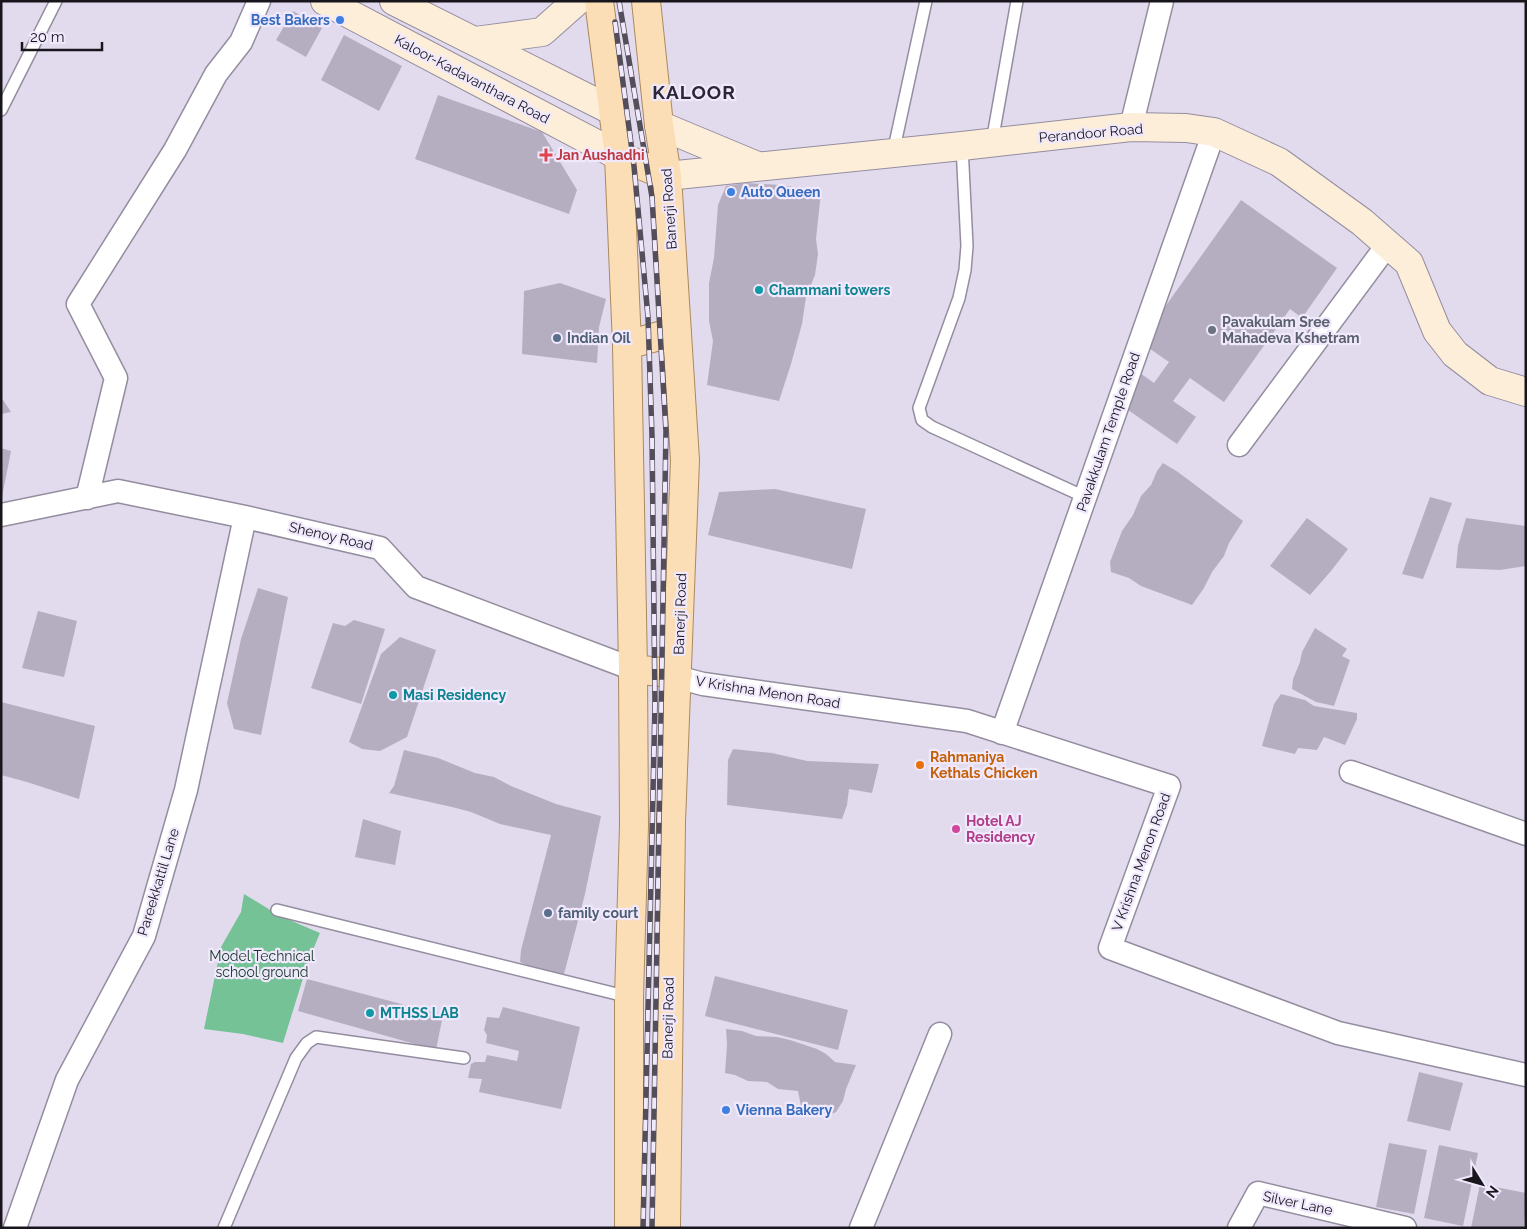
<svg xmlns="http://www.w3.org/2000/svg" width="1527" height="1229" font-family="Raleway,sans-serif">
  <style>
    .green { fill: #75c296 }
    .building { fill: #b5aec1 }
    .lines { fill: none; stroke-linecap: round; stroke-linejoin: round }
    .service-casing { stroke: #948d9f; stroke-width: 14 }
    .minor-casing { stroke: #948d9f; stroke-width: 25 }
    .secondary-casing { stroke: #948d9f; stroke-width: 30 }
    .primary-casing { stroke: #aa895f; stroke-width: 30 }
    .service { stroke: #fff; stroke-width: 11 }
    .minor { stroke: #fff; stroke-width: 22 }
    .secondary { stroke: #fdeeda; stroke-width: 28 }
    .primary { stroke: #fbdeb5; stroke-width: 28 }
    .rail-casing { stroke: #534e59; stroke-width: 5.5 }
    .rail { stroke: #f0e8fc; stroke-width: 4; stroke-dasharray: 11; stroke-linecap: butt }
    .shop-dot { fill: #3f7fe0; stroke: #f0e8fc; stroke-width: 2 }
    .health-dot { fill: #e0444e; stroke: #f0e8fc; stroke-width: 2 }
    .culture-dot { fill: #0f9aa8; stroke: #f0e8fc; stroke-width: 2 }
    .worship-dot { fill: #6b7280; stroke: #f0e8fc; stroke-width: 2 }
    .service-dot { fill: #5c6f8a; stroke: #f0e8fc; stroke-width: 2 }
    .food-dot { fill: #e8710a; stroke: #f0e8fc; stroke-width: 2 }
    .hotel-dot { fill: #d1479c; stroke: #f0e8fc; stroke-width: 2 }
    .labels { text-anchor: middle; stroke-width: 4.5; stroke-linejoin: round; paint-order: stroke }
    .shop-label { font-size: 14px; font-weight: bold; fill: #366cbe; stroke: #f0e8fc; text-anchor: start }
    .street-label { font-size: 14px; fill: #18151c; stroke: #f0e8fc }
    .health-label { font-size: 14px; font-weight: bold; fill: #be3a42; stroke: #f0e8fc; text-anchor: start }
    .culture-label { font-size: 14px; font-weight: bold; fill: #0d838f; stroke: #f0e8fc; text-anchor: start }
    .worship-label { font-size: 14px; font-weight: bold; fill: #5b616d; stroke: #f0e8fc; text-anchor: start }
    .service-label { font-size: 14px; font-weight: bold; fill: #4e5e75; stroke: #f0e8fc; text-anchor: start }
    .food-label { font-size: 14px; font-weight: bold; fill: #c56008; stroke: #f0e8fc; text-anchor: start }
    .hotel-label { font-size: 14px; font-weight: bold; fill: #b23c85; stroke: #f0e8fc; text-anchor: start }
    .park-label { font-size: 14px; fill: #153926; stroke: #f0e8fc }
    .district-label { font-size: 19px; font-weight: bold; letter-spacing: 1px; fill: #2d2635; stroke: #f0e8fc }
  </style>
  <rect width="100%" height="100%" fill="#e2dbee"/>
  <path class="green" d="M244,894L280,916L320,933L308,962L283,1043L243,1034L204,1029L221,947L241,912Z"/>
  <path class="building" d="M293,11L322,28L306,57L276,40Z
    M344,35L402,66L379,111L321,80Z
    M438,95L542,132L577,190L569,214L415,159Z
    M745,183L782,185L821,192L816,239L818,254L815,275L806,297L802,324L791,364L779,401L707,385L713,341L709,321V283L714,258L718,205L726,186Z
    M1241,200L1337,268L1302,318L1290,309L1224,402L1190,378L1173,401L1196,417L1177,444L1118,403L1140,373L1154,383L1169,362L1140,342Z
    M560,283L606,299L599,327L597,363L522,354L524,291Z
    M1,397L11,412L1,414Z
    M1,448L11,451L2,497H1Z
    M1163,463L1178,472L1243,521L1229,543L1224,556L1212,572L1204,588L1192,605L1141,586L1129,578L1111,572L1110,562L1122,531L1133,515L1141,496L1151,485L1157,471Z
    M775,489L866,509L852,569L708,535L719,492Z
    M1430,497L1452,503L1423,579L1402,574Z
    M1307,518L1348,549L1331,571L1310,595L1270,566Z
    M1466,518L1526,526V566L1500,570L1456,568L1458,546Z
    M258,588L288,597L261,735L234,729L227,703L241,639Z
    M38,611L77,621L64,677L22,668Z
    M354,620L385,629L361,704L311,688L333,623L345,626Z
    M1315,628L1347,649L1342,656L1350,660L1334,706L1316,702L1292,689L1293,679L1300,662L1302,652Z
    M400,637L436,650L407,737L380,751L362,749L349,742L381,654Z
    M1281,694L1305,700L1314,706L1357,713V719L1345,745L1324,737L1317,750L1298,748L1295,754L1262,746L1274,704Z
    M1,702L95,726L79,799L27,782L1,775Z
    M733,749L772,753L807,761L879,764L872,793L849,789L847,805L842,819L727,805L728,760Z
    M404,750L438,758L475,773L494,777L511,786L556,804L601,816L585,894L564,974L543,972L520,962L521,950L551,835L500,824L471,812L452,807L389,793L394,786Z
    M363,819L401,831L395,865L355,857Z
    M715,976L848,1010L838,1050L705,1016Z
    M307,979L443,1015L436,1050L298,1011Z
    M503,1007L580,1027L561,1109L479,1092L482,1079L468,1078L471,1064L475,1062H485L487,1055L517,1061L519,1051L486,1043L487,1035L484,1030L487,1017L499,1018Z
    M726,1029L742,1031L756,1036L777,1037L790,1040L817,1049L826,1054L835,1062L856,1065L846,1089L843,1101L836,1112L829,1115L818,1110L801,1106L798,1091L778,1089L767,1082L748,1081L735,1075L725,1073L727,1045Z
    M1419,1072L1463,1083L1450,1131L1407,1121Z
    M1389,1143L1427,1150L1414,1214L1376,1207Z
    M1439,1145L1478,1153L1463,1226L1424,1218Z
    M1480,1184L1526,1193L1524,1228H1471Z"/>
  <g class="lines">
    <g class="service-casing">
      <path id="service" d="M1,110L56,1
        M992,142L1017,1
        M962,146L967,246L965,270L959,298L919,408L922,420L932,427L1085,497
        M893,153L926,1
        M277,910L629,997
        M224,1228L296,1058L307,1043L316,1037L464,1058"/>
    </g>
    <g class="minor-casing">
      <path id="minor" d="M1131,127L1162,1
        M1239,445L1388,244
        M87,498L116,378L78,304L175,150L216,74L241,42L259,1
        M1,515L118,491L245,517L380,548L416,587L633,669
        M678,674L684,679L703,684L967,721L1169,786L1110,948L1338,1033L1526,1075
        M1002,733L1214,132
        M1351,772L1526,834
        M15,1228L67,1080L144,936L186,790L245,517
        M861,1228L940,1034
        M1239,1228L1258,1193L1405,1228"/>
    </g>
    <g class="secondary-casing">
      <path id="secondary" d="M325,1L619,156
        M394,1L613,111
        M475,41L542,32L577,1
        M659,125L755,165
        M667,176L962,146L1131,127L1186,128L1214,132L1279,162L1362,222L1409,263L1437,331L1455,354L1490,381L1526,392"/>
    </g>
    <g class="primary-casing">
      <path id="primary" d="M599,1L619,156L627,345L633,669L634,825L629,997V1228
        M646,1L659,125L667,176L685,460L671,822L666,1228
        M619,156L667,176
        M627,345L677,331
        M633,669L678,674"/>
    </g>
    <use href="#service" class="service"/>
    <use href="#minor" class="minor"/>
    <use href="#secondary" class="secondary"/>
    <use href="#primary" class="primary"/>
    <g class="rail-casing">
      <path id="rail" d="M619,1L652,197L666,431L652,1228
        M615,22L634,166L648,317L652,436L655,704L643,1228"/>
    </g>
    <use href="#rail" class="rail"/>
  </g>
  <g class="shop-dot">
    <circle cx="340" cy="20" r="5"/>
    <circle cx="731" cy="192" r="5"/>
    <circle cx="726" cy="1110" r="5"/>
  </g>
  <path class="health-dot" d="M543.5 147.5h5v5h5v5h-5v5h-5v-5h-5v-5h5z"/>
  <g class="culture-dot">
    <circle cx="759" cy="290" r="5"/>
    <circle cx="393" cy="695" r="5"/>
    <circle cx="370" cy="1013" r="5"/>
  </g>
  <circle class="worship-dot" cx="1212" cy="330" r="5"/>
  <g class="service-dot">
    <circle cx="557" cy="338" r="5"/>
    <circle cx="548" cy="913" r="5"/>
  </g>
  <circle class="food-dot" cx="920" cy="765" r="5"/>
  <circle class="hotel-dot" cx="956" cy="829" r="5"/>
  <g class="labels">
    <g class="shop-label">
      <text x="330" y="25" text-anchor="end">Best Bakers</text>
      <text x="741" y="197">Auto Queen</text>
      <text x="736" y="1115">Vienna Bakery</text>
    </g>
    <g class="street-label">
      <text transform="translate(472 79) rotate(28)" y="5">Kaloor-Kadavanthara Road</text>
      <text transform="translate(1091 133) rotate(-5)" y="5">Perandoor Road</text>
      <text transform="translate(669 209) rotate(-94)" y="5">Banerji Road</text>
      <text transform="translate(1108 432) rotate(-71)" y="5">Pavakkulam Temple Road</text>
      <text transform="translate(331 536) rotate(13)" y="5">Shenoy Road</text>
      <text transform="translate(680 614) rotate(-88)" y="5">Banerji Road</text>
      <text transform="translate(768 692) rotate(9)" y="5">V Krishna Menon Road</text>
      <text transform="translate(1141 862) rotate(-70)" y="5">V Krishna Menon Road</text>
      <text transform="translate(158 882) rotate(-73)" y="5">Pareekkattil Lane</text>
      <text transform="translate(668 1018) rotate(-89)" y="5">Banerji Road</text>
      <text transform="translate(1298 1203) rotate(12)" y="5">Silver Lane</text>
    </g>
    <g class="health-label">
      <text x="556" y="160">Jan Aushadhi</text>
    </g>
    <g class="culture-label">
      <text x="769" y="295">Chammani towers</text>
      <text x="403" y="700">Masi Residency</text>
      <text x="380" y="1018">MTHSS LAB</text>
    </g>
    <g class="worship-label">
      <text x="1222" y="327">Pavakulam Sree<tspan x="1222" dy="16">Mahadeva Kshetram</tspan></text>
    </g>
    <g class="service-label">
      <text x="567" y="343">Indian Oil</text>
      <text x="558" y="918">family court</text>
    </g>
    <g class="food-label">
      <text x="930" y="762">Rahmaniya<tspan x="930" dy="16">Kethals Chicken</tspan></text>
    </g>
    <g class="hotel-label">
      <text x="966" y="826">Hotel AJ<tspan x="966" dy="16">Residency</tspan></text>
    </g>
    <g class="park-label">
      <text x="262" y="961">Model Technical<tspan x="262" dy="16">school ground</tspan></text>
    </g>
    <g class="district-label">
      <text x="694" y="99">KALOOR</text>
    </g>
  </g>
  <rect width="1527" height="1229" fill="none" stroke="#18151c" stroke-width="5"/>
  <g transform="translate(1482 1184) rotate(127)" stroke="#f0e8fc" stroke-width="4" paint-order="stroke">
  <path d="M0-4L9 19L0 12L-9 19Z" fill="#18151c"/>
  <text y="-8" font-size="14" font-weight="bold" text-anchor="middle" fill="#18151c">N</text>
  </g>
  <path d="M22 42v8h80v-8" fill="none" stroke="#18151c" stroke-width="2.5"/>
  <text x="30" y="42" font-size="15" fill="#18151c" stroke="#f0e8fc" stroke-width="4" paint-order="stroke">20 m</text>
</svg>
